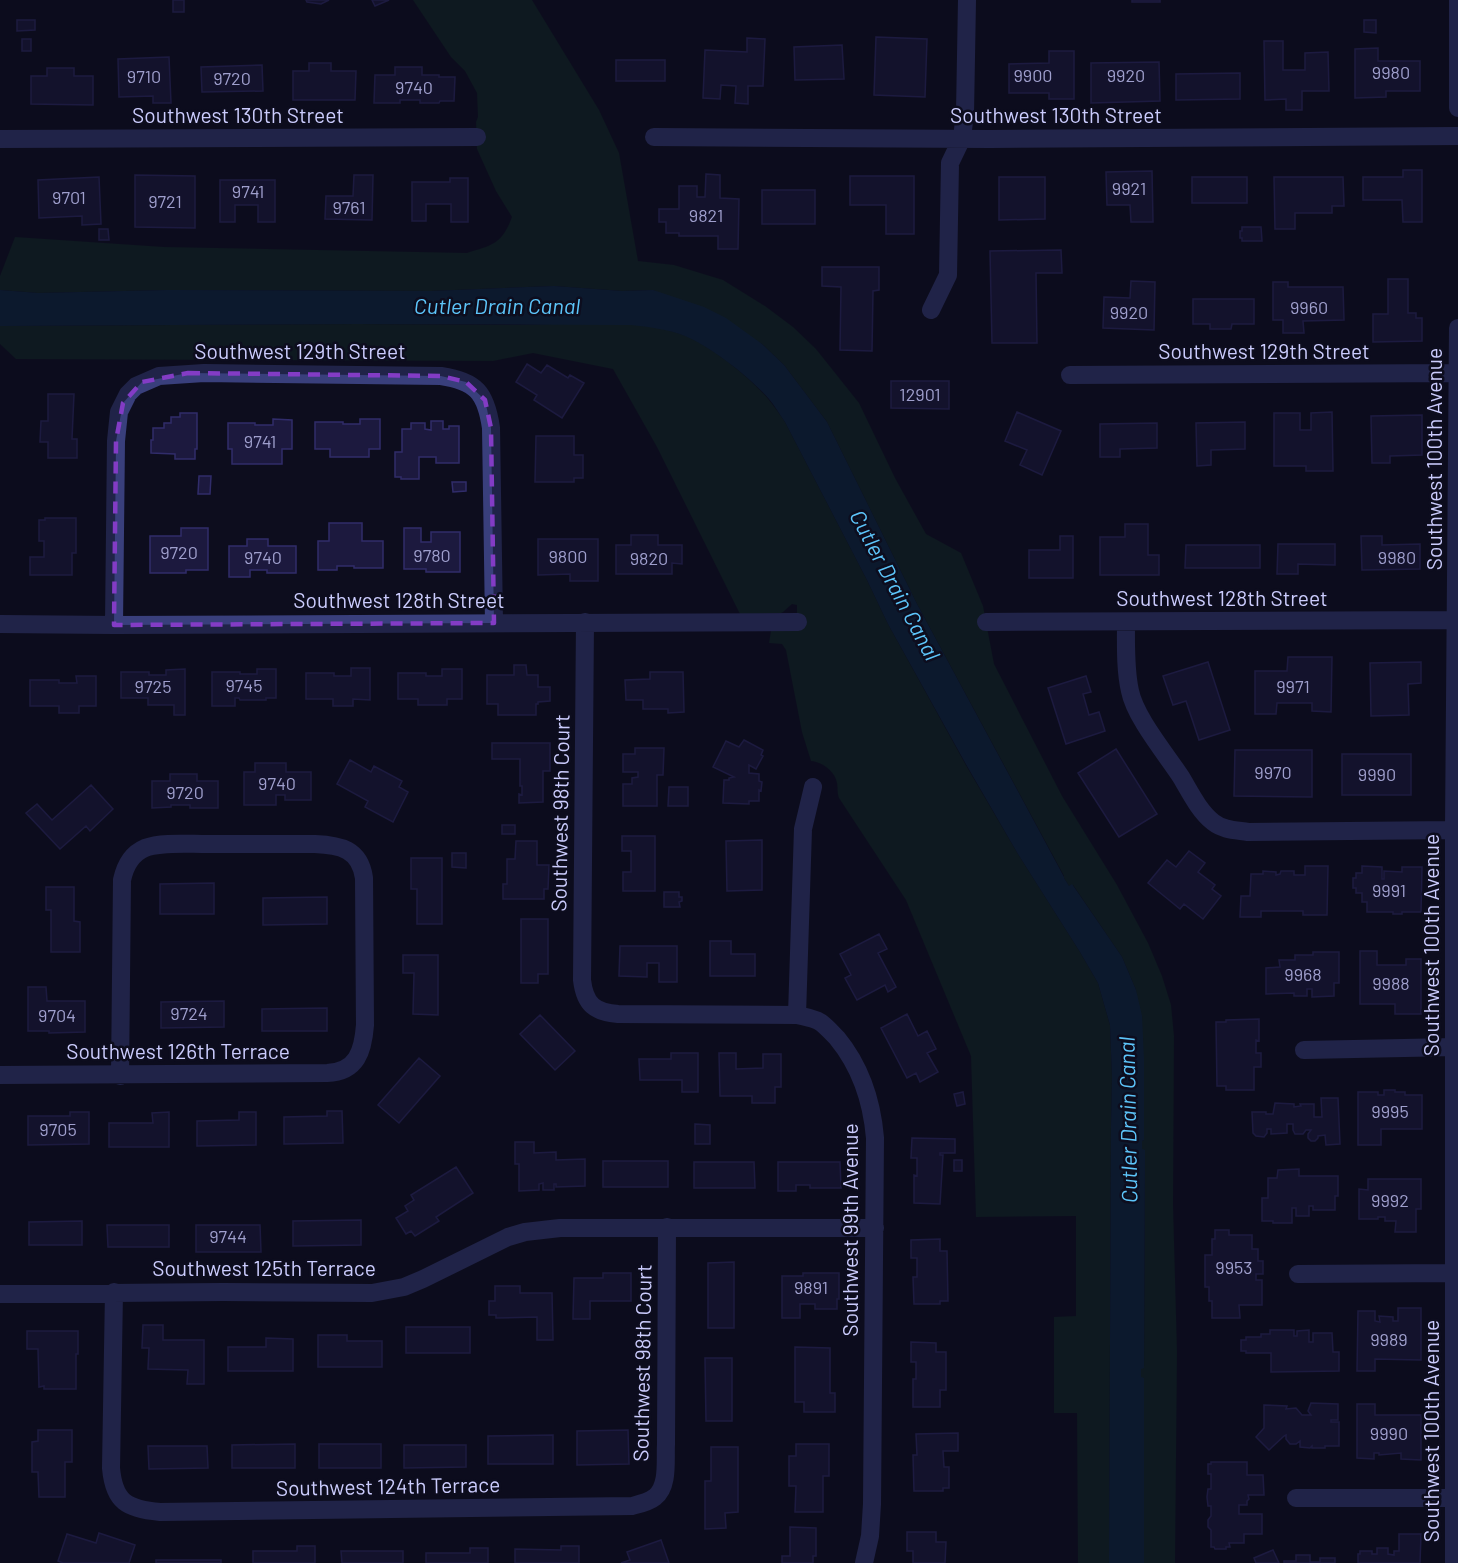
<svg xmlns="http://www.w3.org/2000/svg" width="1458" height="1563" font-family="Barlow,sans-serif">
  <style>
    .green { fill: #102824 }
    .water { fill: #0d2942 }
    .building { fill: #1c193e; stroke: #302c6a; stroke-width: 1.5 }
    .lines { fill: none; stroke-linecap: round; stroke-linejoin: round }
    .minor { stroke: #393f7c; stroke-width: 18 }
    .marked { fill: none; stroke: #833cc5; stroke-width: 4.5; stroke-dasharray: 12 8; stroke-linejoin: round }
    .labels { text-anchor: middle; stroke-width: 5; stroke-linejoin: round; paint-order: stroke }
    .number-label { font-size: 18px; fill: #9f9fcd }
    .street-label { font-size: 21px; fill: #cbccfd; stroke: #0d0d1e }
    .water-label { font-size: 22px; font-style: italic; fill: #5dc5fa; stroke: #0d0d1e }
  </style>
  <rect width="100%" height="100%" fill="#0d0d1e"/>
  <path class="green" d="M413,0H532L599,110L619,153L638,261L674,265L723,280L765,306L793,327L816,349L859,403L895,478L926,534L961,553L983,606L994,664L1062,796L1117,885L1148,943L1162,976L1171,1005L1174,1036L1173,1204L1177,1352L1175,1563H1144V1378H1141V1368H1144L1145,1150H1142V1141L1144,1140L1136,990L1122,957L1073,885L1069,886L1064,878V876L917,604L827,422L784,365L762,344L653,290L622,291L554,286L431,291L168,290L38,293L0,290V276L15,237L164,247L467,253C493,245 502,244 512,217L496,191L477,149L476,122L478,117L477,93L465,71L451,57Z
    M358,324C412,324 465,325 518,325C569,324 640,317 686,336C712,347 752,379 769,400C775,407 780,415 785,422L867,580L888,624L967,767L1018,854L1080,952L1098,983L1110,1025L1112,1077L1111,1127L1109,1563H1078L1077,1413H1054V1317L1076,1316V1216L976,1217L971,1056L906,900L839,798C837,792 838,789 837,783C835,771 822,762 811,761L802,732L786,650L782,644L769,643L771,631H797V605L792,604L783,612L781,613L740,614L657,447L613,369L533,353L493,361L16,359L0,344V326Z"/>
  <path class="water" d="M554,286L622,291L653,290L704,307L726,318L762,344L784,365L827,422L917,604L1064,877V878L1069,886L1072,884L1122,957L1136,990L1142,1016L1144,1060V1140L1142,1141V1149L1145,1150L1144,1368L1141,1369V1377L1144,1378V1563H1109L1111,1127L1112,1077L1110,1025L1098,983L1080,952L1018,854L967,766L888,624L867,580L785,422C780,415 775,406 769,399C751,378 710,346 685,336C667,329 649,327 631,325L358,324L0,326V290L38,293L168,290L431,291Z"/>
  <path class="building" d="M173,0H184V12H173Z
    M306,0H329L321,4L307,2Z
    M372,0H389L375,6Z
    M1132,0H1160V2H1132Z
    M17,20H35V30L17,31Z
    M1364,20H1376V33L1364,32Z
    M876,37L927,39L925,97L874,95Z
    M747,38L765,39L763,86H748V104L735,103L736,86L721,85L720,99L703,98L705,50L747,52Z
    M22,39H31V51H22Z
    M1264,41H1283V70H1305V53L1328,52L1329,91H1302V110H1286V99L1265,100Z
    M842,45L844,79L795,80L794,47Z
    M1378,48V61H1420V91H1386V97L1355,98V49Z
    M1049,51H1074V99H1049V93H1009V64L1049,63Z
    M169,57L171,103H153V96L119,97L118,59Z
    M616,60H665V81H616Z
    M1159,62L1160,101L1091,103V63Z
    M309,63H331V71H356L355,100H293V71H309Z
    M262,65L263,91L202,92L201,67Z
    M395,67H422V75H439V77H455L454,101H440L439,103H420V100H400V103H374L375,75H395Z
    M47,68H74V76H93V105L31,104V76H47Z
    M1240,73V99L1176,100V74Z
    M1403,170H1422V222H1403L1402,200H1363V177H1403Z
    M1152,171L1153,222H1131L1130,205H1107L1106,172Z
    M706,174L720,175V198L739,199L738,249H718V236H679V233H666V222H659V209H679V186H697V197H705Z
    M135,175L195,176V228L135,227Z
    M354,175H373L372,220L325,219L326,196H353Z
    M850,176H914V234H886V205H850Z
    M99,177L101,224L82,225V216L39,218L38,180Z
    M999,177H1045V219L999,220Z
    M1192,177H1247V203H1192Z
    M1274,177H1343L1344,206H1332V213H1295V229H1275Z
    M450,178H468V222H451V204H426V221H412V182H450Z
    M220,180H275V222H258V205H235V222H220Z
    M762,190H815V224H762Z
    M1242,227H1261L1262,241H1242V238H1240V231H1242Z
    M99,229H108L109,240H99Z
    M1061,250L1062,273H1036L1037,343H992L990,251Z
    M822,267H879V290L873,291L872,351L840,350L841,287L822,286Z
    M1388,279H1408V313H1416V318H1422V341L1373,342V314H1388Z
    M1131,281L1155,282L1154,330L1103,328L1104,297L1130,298Z
    M1273,282H1288V287H1343L1344,320L1303,321L1304,333H1283V320H1273Z
    M1193,299H1254V324H1232L1231,329H1210V324H1193Z
    M527,364L541,373L547,365L568,378L570,375L584,383L562,418L534,400L537,395L516,382Z
    M891,381H949V409L891,408Z
    M48,394H74L72,439H77V458H48V442H40L41,421H48Z
    M1017,412L1061,431L1042,475L1020,465L1027,450L1005,441Z
    M1332,412L1333,471H1306V466H1274V413H1300V430H1311V413Z
    M180,413H197V449H195V459H175V454L151,453V440H153V428H164V423H171V417H180Z
    M1422,415V455L1390,456V463H1372L1371,416Z
    M273,419L292,420V449H282V464H232V449H228V423H255V425H273Z
    M360,419H380V449H369V457H330V449H315V422H343V424H360Z
    M431,421H443V429H449V426H459V463H436V457H419V479H401V477H395V452H402V429H411V423H425V429L431,430Z
    M1245,422V449L1211,450V465L1197,466L1196,423Z
    M1157,423V448L1120,449V457H1100V424Z
    M536,436H574V455H583V478H574V482H535Z
    M199,476H211L210,494H198Z
    M452,482H466V491L453,492Z
    M45,518H76V553H72V575H30V557H44V541H39V520H45Z
    M329,523H362V541H383V568H354V566H337V570H318V541H329Z
    M1125,524H1148V555H1159V575H1100V537H1125Z
    M181,528H208V570H186V573H150V536H181Z
    M404,528H421V542H431V532H460V572H426V569H404Z
    M631,535H658V545H682V564L672,563V574H616V545H631Z
    M1060,536H1073V578H1029V550H1060Z
    M1361,536H1382V545L1420,544V569L1362,570Z
    M247,539H268V546H296V573H267V570H250V577H229V546H247Z
    M538,539H598V581H570V574L538,575Z
    M1278,544H1335V565L1298,564V574H1277Z
    M1186,545H1260V568H1185Z
    M1288,657H1332L1331,712L1312,711V703H1277L1276,714H1255V671H1287Z
    M1208,662L1230,730L1199,740L1186,701L1173,705L1163,676Z
    M1421,662V683L1408,684L1409,715L1371,716L1370,663Z
    M514,665H526L527,675H538V687H550V701L538,702V704H536V715H498V704H487V675H514Z
    M351,668H370V700L353,699V706H333V699H306V673H334V676H351Z
    M185,669V715H174V705H148V698H121V672H149V675H166V670Z
    M257,669H276V698H266V700H240L239,698H235V706H212V672H240V674H257Z
    M442,669H462V699H447V705H418V699H398V673H426V676H442Z
    M650,672H683L684,712L668,713V709H643V700H626L625,680L650,679Z
    M76,676H96V706H79V713H59V706H30V680H59V683H77Z
    M1086,676L1091,692L1083,694L1089,715L1099,712L1105,731L1066,744L1048,688Z
    M744,740L763,750L761,755L763,756L756,769L749,765V773L759,774V781L762,782L761,791L759,790V801H749V804L723,803L724,780H729V778L734,777L713,767L726,741L739,747Z
    M492,743H550V771H543V802L519,803V794L522,795V786H520V759H492Z
    M635,748H664L663,775H657V806H623V784H632V778L638,777V772H623V754H635Z
    M1116,749L1157,814L1119,837L1078,773Z
    M1235,750H1312V797L1234,796Z
    M1342,754H1411V795H1342Z
    M350,760L371,772L374,766L402,781L399,787L408,792L393,822L365,807L368,801L337,784Z
    M255,763H286V772H311V800H285V795H276V805H244V772H255Z
    M170,774H197V781H218V808H190V805H171V807L152,808V781H170Z
    M91,785L113,809L90,831L86,826L60,849L26,813L37,804L52,820Z
    M669,787H688V806H668Z
    M502,825H515V834H502Z
    M622,836H655V891H623V872H631V851H622Z
    M762,840V890L727,891L726,841Z
    M516,841H537V865H549L548,889H544V899H503V884H507V859H515Z
    M1189,851L1205,863L1198,872L1215,885L1212,889L1221,896L1203,919L1184,904L1180,909L1148,883L1167,860L1176,867Z
    M452,853H466V868L452,867Z
    M411,858H442V924H417V889H411Z
    M1305,866H1328L1327,915H1303V911H1261V917H1240L1241,896H1250L1251,874H1263V871L1276,872V875L1280,874L1281,871H1294V875H1305Z
    M1362,866L1382,867V879H1384V871L1402,872V867H1422L1421,912H1402V914H1393V912H1367V902H1362V893H1356V888H1353V878H1356V873H1362Z
    M214,883V914H160V884Z
    M46,887H74V921L80,922V952H51V910H46Z
    M664,892H679V897H682V901L679,902L680,907H664Z
    M327,897V924L263,925V898Z
    M521,919H548V974H538V983H521Z
    M879,934L887,949L878,953L896,987L888,992L885,985L857,1000L845,978L851,975L840,954Z
    M710,941H731V954H755V976H710Z
    M620,946H677V982H659V963H647V977L619,976Z
    M1360,951H1377V965H1406V959H1421V1014H1395V1004H1360Z
    M1313,952H1339V983H1334V996L1312,997V989H1307V996H1294V993L1266,994V968L1280,967L1279,960H1295V955H1313Z
    M403,955H438V1015L413,1014L414,973H403Z
    M28,987H46L47,1001H85V1032L49,1033V1031H28Z
    M224,1001V1027L161,1028V1002Z
    M327,1008V1031H262V1009Z
    M907,1014L918,1036L927,1031L936,1049L927,1053L938,1072L920,1082L916,1073L907,1078L881,1028Z
    M540,1015L575,1051L555,1070L520,1034Z
    M1259,1019V1041L1256,1040V1053H1261V1067H1254V1090H1226V1086H1217L1216,1022H1226V1020Z
    M671,1053H698V1092H682V1080H640L639,1059H671Z
    M719,1053H736V1069L763,1068V1054H781V1087H775V1103H752V1096H720Z
    M419,1058L440,1076L399,1123L378,1105Z
    M1384,1090H1395V1092H1405V1095H1422V1129H1381V1145H1358V1092H1378V1095H1384Z
    M963,1092L965,1104L957,1106L954,1094Z
    M1321,1098H1338L1340,1144L1326,1145L1325,1135L1318,1136V1138L1315,1141H1311L1308,1138V1134L1311,1130H1306L1303,1134H1295L1293,1130V1124H1287V1133L1271,1134V1129H1267V1133L1264,1137L1256,1136L1253,1133L1252,1112H1266V1114H1273L1275,1103L1294,1104V1107L1301,1106L1300,1104H1314V1117H1322Z
    M327,1111H342L343,1143L284,1144V1117L327,1116Z
    M70,1112H89V1144L28,1145V1116H70Z
    M169,1112V1147H109V1123H153L152,1113Z
    M239,1112H256V1145L197,1146V1121L239,1120Z
    M695,1124L710,1125V1144H695Z
    M912,1138L955,1139V1153H940V1155H943L940,1204L914,1203V1175L917,1176V1158H911Z
    M515,1142H534V1153L556,1152V1160L585,1159V1186L556,1187V1184H554V1190H543V1183L539,1184V1190L519,1191V1164H515Z
    M954,1160H962V1171H954Z
    M603,1161H668V1187H603Z
    M694,1162H754L755,1188H694Z
    M778,1162H840L841,1188H810V1185H796V1191H778Z
    M456,1167L473,1193L436,1217L439,1221L415,1236L411,1231L406,1234L396,1218L408,1211L405,1206L414,1200L411,1195Z
    M1299,1169V1176H1338V1196H1335V1210H1313V1206H1309V1216H1296V1208H1292V1223H1273V1221H1262V1198H1268V1178H1277L1278,1170Z
    M1368,1179H1421V1209H1416V1232H1395L1396,1221H1385V1217H1378V1219H1359V1189L1368,1190Z
    M361,1220V1245L293,1246V1221Z
    M82,1221V1245H29V1222Z
    M107,1225H169V1247H108Z
    M196,1225H260L261,1252H196Z
    M1215,1230H1229V1235H1252V1249H1258V1261H1263V1274H1256V1280H1262V1305H1239L1240,1318H1212V1301H1209V1287H1205V1255H1212V1239H1215Z
    M940,1239V1251H947L948,1301H940V1304H914L913,1277H917V1258H911V1240Z
    M734,1262V1328H708V1263Z
    M603,1273H631V1301H590V1319H573L574,1278H603Z
    M803,1273H839V1299H837V1309H815V1304H800V1318H782V1276H803Z
    M495,1286H520V1293H552L553,1340H537V1317L496,1318V1315H489V1301H495Z
    M1398,1308H1421V1360L1375,1359V1371H1357L1358,1311H1375V1321L1380,1322L1379,1316L1393,1317V1321H1398Z
    M143,1325H163V1340H204V1384H187L188,1370L148,1369L149,1348H142Z
    M406,1327H470V1353H406Z
    M1270,1330H1294V1336H1297V1331L1309,1330V1342H1313V1333H1332L1333,1352H1339V1371L1271,1372V1353H1246V1351H1241V1340H1246V1337H1261V1334H1270Z
    M27,1331H78V1354H76V1389H44V1386L39,1387L38,1349H27Z
    M318,1335H347V1341H382V1367H318Z
    M266,1338L293,1339V1371H228V1347H266Z
    M911,1342L936,1343V1352H946V1390H940V1407H913V1379H916V1362H911Z
    M795,1347L830,1348V1393H835V1412H804V1402H795Z
    M705,1358H732V1421H706Z
    M1311,1403L1338,1404V1420H1331V1422H1339V1446H1325V1448H1312V1446L1310,1448L1300,1447V1441L1296,1444H1290L1286,1439V1435L1284,1436L1269,1450L1256,1437L1264,1428V1405L1287,1406L1286,1409L1296,1408L1302,1415H1311L1308,1411Z
    M1357,1404H1375V1415H1421V1460L1401,1459V1453L1379,1455V1453H1374V1459L1357,1458Z
    M38,1430H72V1462H65V1497H39L38,1472H32V1442L38,1441Z
    M628,1430L629,1464L577,1465V1431Z
    M958,1433V1451H943L944,1467H949V1488H943V1491H914L913,1455H917L916,1434Z
    M553,1435V1464H488V1436Z
    M295,1444V1468H232V1445Z
    M319,1444H381V1468H319Z
    M796,1444H829V1476H823V1512H795L796,1486H789V1456H796Z
    M404,1445H466V1467L404,1468Z
    M148,1446H207L208,1468L149,1469Z
    M711,1447H738V1512L725,1513L726,1528L705,1529V1481H711Z
    M1211,1462H1247V1475H1263L1264,1495H1248L1249,1499L1247,1501V1505H1239V1514H1262V1534H1244V1543H1229L1230,1547H1226V1549H1215L1214,1547H1211V1530L1208,1527V1520L1211,1516V1506H1208L1207,1497L1208,1489H1211V1474H1208V1464H1211Z
    M790,1527L816,1528V1556H813V1563H782V1556H790Z
    M907,1532H936V1542H946L945,1563H913V1551H907Z
    M99,1533L135,1545L129,1563H63L58,1561L67,1534L96,1543Z
    M1399,1534H1421L1420,1563H1358V1554H1360V1551H1372V1554H1377V1548H1388V1554L1394,1555V1551H1399Z
    M661,1540L669,1563H621L630,1560L627,1552Z
    M297,1546H315V1563H253V1551H297Z
    M561,1546H579V1563H515V1549L561,1550Z
    M470,1548H488V1563H426V1553H470Z
    M1273,1550L1279,1563H1256L1254,1558Z
    M341,1551H403V1563H342Z
    M1296,1555H1310V1562H1320V1558H1335V1563H1284V1561H1296Z
    M156,1560H221V1563H156Z"/>
  <g class="lines">
    <path class="minor" d="M1458,0V108
      M654,137L990,139L1458,136
      M0,139L477,137
      M931,310L948,275L950,163L962,138L965,113L967,0
      M1070,375L1457,373
      M585,622L582,980C585,1005 595,1012 618,1014L797,1015
      M986,622L1458,620
      M1126,622C1126,644 1125,669 1130,691C1135,717 1166,754 1181,777C1190,792 1199,811 1213,822C1223,830 1235,830 1248,832L1454,830
      M0,624L114,625L798,622
      M114,625L116,441L119,412L128,394L136,386L159,376L204,373L441,376C476,381 486,393 491,428L494,623
      M813,787L803,829L797,1015C805,1017 813,1018 820,1022C826,1026 832,1033 837,1038C860,1066 872,1102 875,1138L872,1504L870,1536L864,1563
      M1304,1050L1454,1047
      M0,1075L327,1073C357,1072 363,1051 365,1025L364,878C360,849 340,845 315,844C278,844 241,844 204,844C187,844 161,842 145,848C131,854 125,866 122,880L120,1076
      M1298,1274L1454,1273
      M114,1292L111,1468C114,1502 127,1509 160,1512L632,1506C640,1504 649,1502 655,1497C669,1486 665,1460 666,1444L667,1227
      M0,1294L223,1292L372,1293L404,1287L423,1279L508,1237L525,1232L560,1228H875
      M1296,1498H1455
      M1454,1563V830L1458,328"/>
  </g>
  <path d="M0 0H1458V1563H0ZM188,373L441,376L466,382L485,400L491,428L494,623L114,625L116,441L123,403L142,382Z" fill="#0d0d1e" fill-opacity=".55" fill-rule="evenodd"/>
  <path class="marked" d="M188,373L441,376L466,382L485,400L491,428L494,623L114,625L116,441L123,403L142,382Z"/>
  <g class="labels">
    <g class="number-label">
      <text x="1391" y="79">9980</text>
      <text x="1033" y="82">9900</text>
      <text x="1126" y="82">9920</text>
      <text x="144" y="83">9710</text>
      <text x="232" y="85">9720</text>
      <text x="414" y="94">9740</text>
      <text x="1129" y="195">9921</text>
      <text x="248" y="198">9741</text>
      <text x="69" y="204">9701</text>
      <text x="165" y="208">9721</text>
      <text x="349" y="214">9761</text>
      <text x="706" y="222">9821</text>
      <text x="1309" y="314">9960</text>
      <text x="1129" y="319">9920</text>
      <text x="920" y="401">12901</text>
      <text x="260" y="448">9741</text>
      <text x="179" y="559">9720</text>
      <text x="432" y="562">9780</text>
      <text x="568" y="563">9800</text>
      <text x="263" y="564">9740</text>
      <text x="1397" y="564">9980</text>
      <text x="649" y="565">9820</text>
      <text x="244" y="692">9745</text>
      <text x="153" y="693">9725</text>
      <text x="1293" y="693">9971</text>
      <text x="1273" y="779">9970</text>
      <text x="1377" y="781">9990</text>
      <text x="277" y="790">9740</text>
      <text x="185" y="799">9720</text>
      <text x="1389" y="897">9991</text>
      <text x="1303" y="981">9968</text>
      <text x="1391" y="990">9988</text>
      <text x="189" y="1020">9724</text>
      <text x="57" y="1022">9704</text>
      <text x="1390" y="1118">9995</text>
      <text x="58" y="1136">9705</text>
      <text x="1390" y="1207">9992</text>
      <text x="228" y="1243">9744</text>
      <text x="1234" y="1274">9953</text>
      <text x="811" y="1294">9891</text>
      <text x="1389" y="1346">9989</text>
      <text x="1389" y="1440">9990</text>
    </g>
    <g class="street-label">
      <text x="238" y="123">Southwest 130th Street</text>
      <text x="1056" y="123">Southwest 130th Street</text>
      <text x="300" y="359">Southwest 129th Street</text>
      <text x="1264" y="359">Southwest 129th Street</text>
      <text transform="translate(1435 459) rotate(-90)" y="7">Southwest 100th Avenue</text>
      <text x="1222" y="606">Southwest 128th Street</text>
      <text x="399" y="608">Southwest 128th Street</text>
      <text transform="translate(561 813) rotate(-89)" y="7">Southwest 98th Court</text>
      <text transform="translate(1432 945) rotate(-90)" y="7">Southwest 100th Avenue</text>
      <text x="178" y="1059">Southwest 126th Terrace</text>
      <text transform="translate(851 1230) rotate(-90)" y="7">Southwest 99th Avenue</text>
      <text x="264" y="1276">Southwest 125th Terrace</text>
      <text transform="translate(643 1363) rotate(-89)" y="7">Southwest 98th Court</text>
      <text transform="translate(1432 1431) rotate(-90)" y="7">Southwest 100th Avenue</text>
      <text transform="translate(388 1487) rotate(-1)" y="7">Southwest 124th Terrace</text>
    </g>
    <g class="water-label">
      <text x="497" y="314">Cutler Drain Canal</text>
      <text transform="translate(895 585) rotate(62)" y="8">Cutler Drain Canal</text>
      <text transform="translate(1128 1120) rotate(-91)" y="8">Cutler Drain Canal</text>
    </g>
  </g>
</svg>
